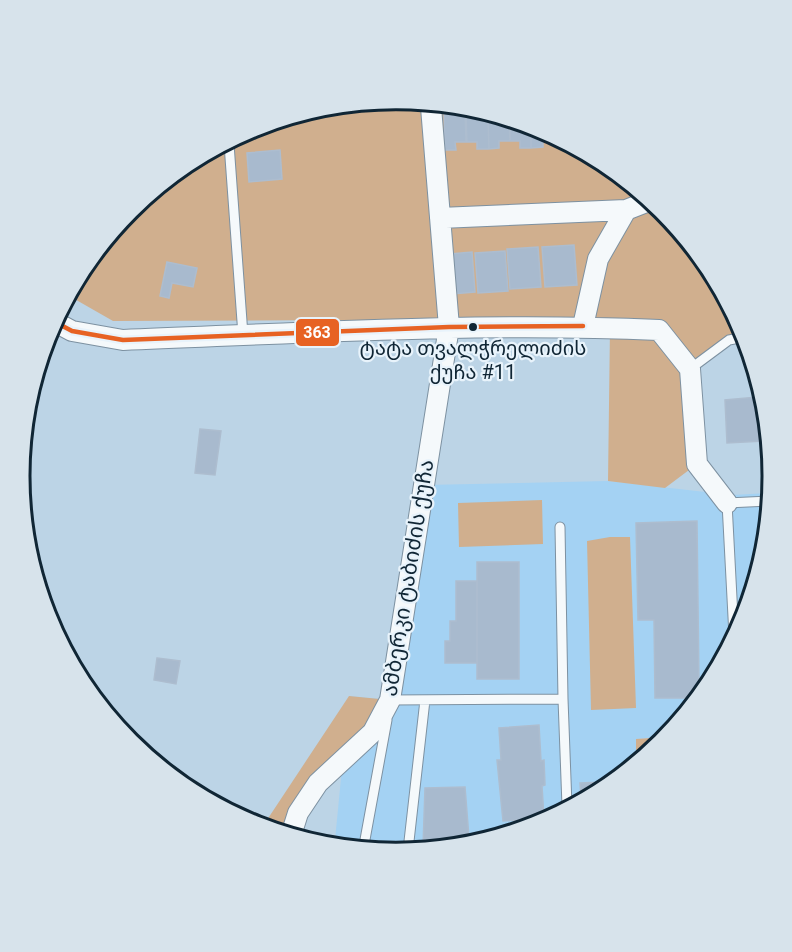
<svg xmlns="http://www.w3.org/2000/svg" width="792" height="952" font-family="Roboto,'Noto Sans Georgian',sans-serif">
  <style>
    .built { fill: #a4d2f3 }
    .green { fill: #d0af8e }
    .building { fill: #a8bace; stroke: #adbdcf; stroke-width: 1.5 }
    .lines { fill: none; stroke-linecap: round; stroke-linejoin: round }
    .lane-casing { stroke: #7d91a1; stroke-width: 11 }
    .street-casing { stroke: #7d91a1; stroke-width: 22 }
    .lane { stroke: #f5f9fb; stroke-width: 9 }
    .street { stroke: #f5f9fb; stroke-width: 20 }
    .bus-1-casing { stroke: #e8f3fb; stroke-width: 9 }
    .bus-1 { stroke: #e76223; stroke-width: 4.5 }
    .bus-dot { fill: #102635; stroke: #e8f3fb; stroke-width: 2 }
    .labels { text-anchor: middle; stroke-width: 4.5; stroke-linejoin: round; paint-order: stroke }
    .bus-label { font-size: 20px; fill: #102635; stroke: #e8f3fb }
    .street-label { font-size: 21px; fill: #102635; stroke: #e8f3fb }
    .rim { fill: none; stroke: #102635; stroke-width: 3 }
    .line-badge { stroke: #e8f3fb; stroke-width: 2 }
    .badge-label { font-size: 16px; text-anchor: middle; font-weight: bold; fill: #fff }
  </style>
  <rect width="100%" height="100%" fill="#bcd4e6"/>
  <path class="built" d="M608,481L732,495L769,493L744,620L666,737L636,739V760L540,824L396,852L335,840L349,696L390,700L424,485Z"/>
  <path class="green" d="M396,100L540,128L662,210L745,337L729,340L690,369L697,464L665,488L608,481L610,328L346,331L345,320L113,321L71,297L130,210L252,128Z
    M542,500L543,544L459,547L458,503Z
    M610,537H630L636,708L591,710L587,541Z
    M349,696L390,700L345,755L292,832L263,826Z
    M666,737L636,760V739Z"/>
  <path class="building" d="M444,109L465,113L466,142H455L456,150H445Z
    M466,113L488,118L489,149H477V142H467Z
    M488,118L509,122L510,141H499V148L489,149Z
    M510,122L531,126V148H520V141H510Z
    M531,126L540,128L553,136V140H543V147L531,148Z
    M280,150L282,179L249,182L247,153Z
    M574,245L577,285L545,287L542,247Z
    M538,247L541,287L510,289L507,249Z
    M505,251L508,291L478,293L475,253Z
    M472,252L475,292L452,294L450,254Z
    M167,262L197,268L193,287L172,283L169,298L160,296Z
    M757,397L766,441L727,443L725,400Z
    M200,429L221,431L215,475L195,473Z
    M697,521L699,686L692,698H655L654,620H638L636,523Z
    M477,562H519V679H477Z
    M456,581H477V663H445V641H450V621H456Z
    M157,658L180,661L176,684L154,680Z
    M539,725L541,761L544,760L545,785L542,786L544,818L503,821L497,760H501L499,728Z
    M603,782L581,797L580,783Z
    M465,787L469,838L423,847L425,788Z"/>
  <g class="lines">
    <g class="lane-casing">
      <path id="lane" d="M229,144L243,335
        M690,369L729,340L745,337
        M560,527L563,699
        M734,636L727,503L768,501
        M390,700L563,699L567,806
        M364,845L387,720
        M408,850L425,700"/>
    </g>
    <g class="street-casing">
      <path id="street" d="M440,218L626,210
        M55,322L72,331L123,340C302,333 481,322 659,330L690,369L697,464L727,503
        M583,326L598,259L626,210L649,201
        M292,832L298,813L318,783L373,732L390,700L449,327L431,107"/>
    </g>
    <use href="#lane" class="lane"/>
    <use href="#street" class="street"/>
    <g class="bus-1-casing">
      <path id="bus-1" d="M55,322L72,331L123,340L449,327L583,326"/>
    </g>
    <use href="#bus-1" class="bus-1"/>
  </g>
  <circle class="bus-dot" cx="473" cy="327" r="5"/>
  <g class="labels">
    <g class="bus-label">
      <text x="473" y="355">ტატა თვალჭრელიძის<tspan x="473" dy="24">ქუჩა #11</tspan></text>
    </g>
    <g class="street-label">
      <text transform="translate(408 578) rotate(-81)" y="7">ამბერკი ტაბიძის ქუჩა</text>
    </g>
  </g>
  <path d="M0 0H792V952H0ZM30 476a366 366 0 1 1 732 0a366 366 0 1 1-732 0Z" fill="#d7e3eb" fill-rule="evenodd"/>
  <path class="rim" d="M30 476a366 366 0 1 1 732 0a366 366 0 1 1-732 0Z"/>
  <rect class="line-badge" x="295" y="318" width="45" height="29" rx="6" fill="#e76223"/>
  <g class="badge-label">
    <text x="317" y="338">363</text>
  </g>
</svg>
